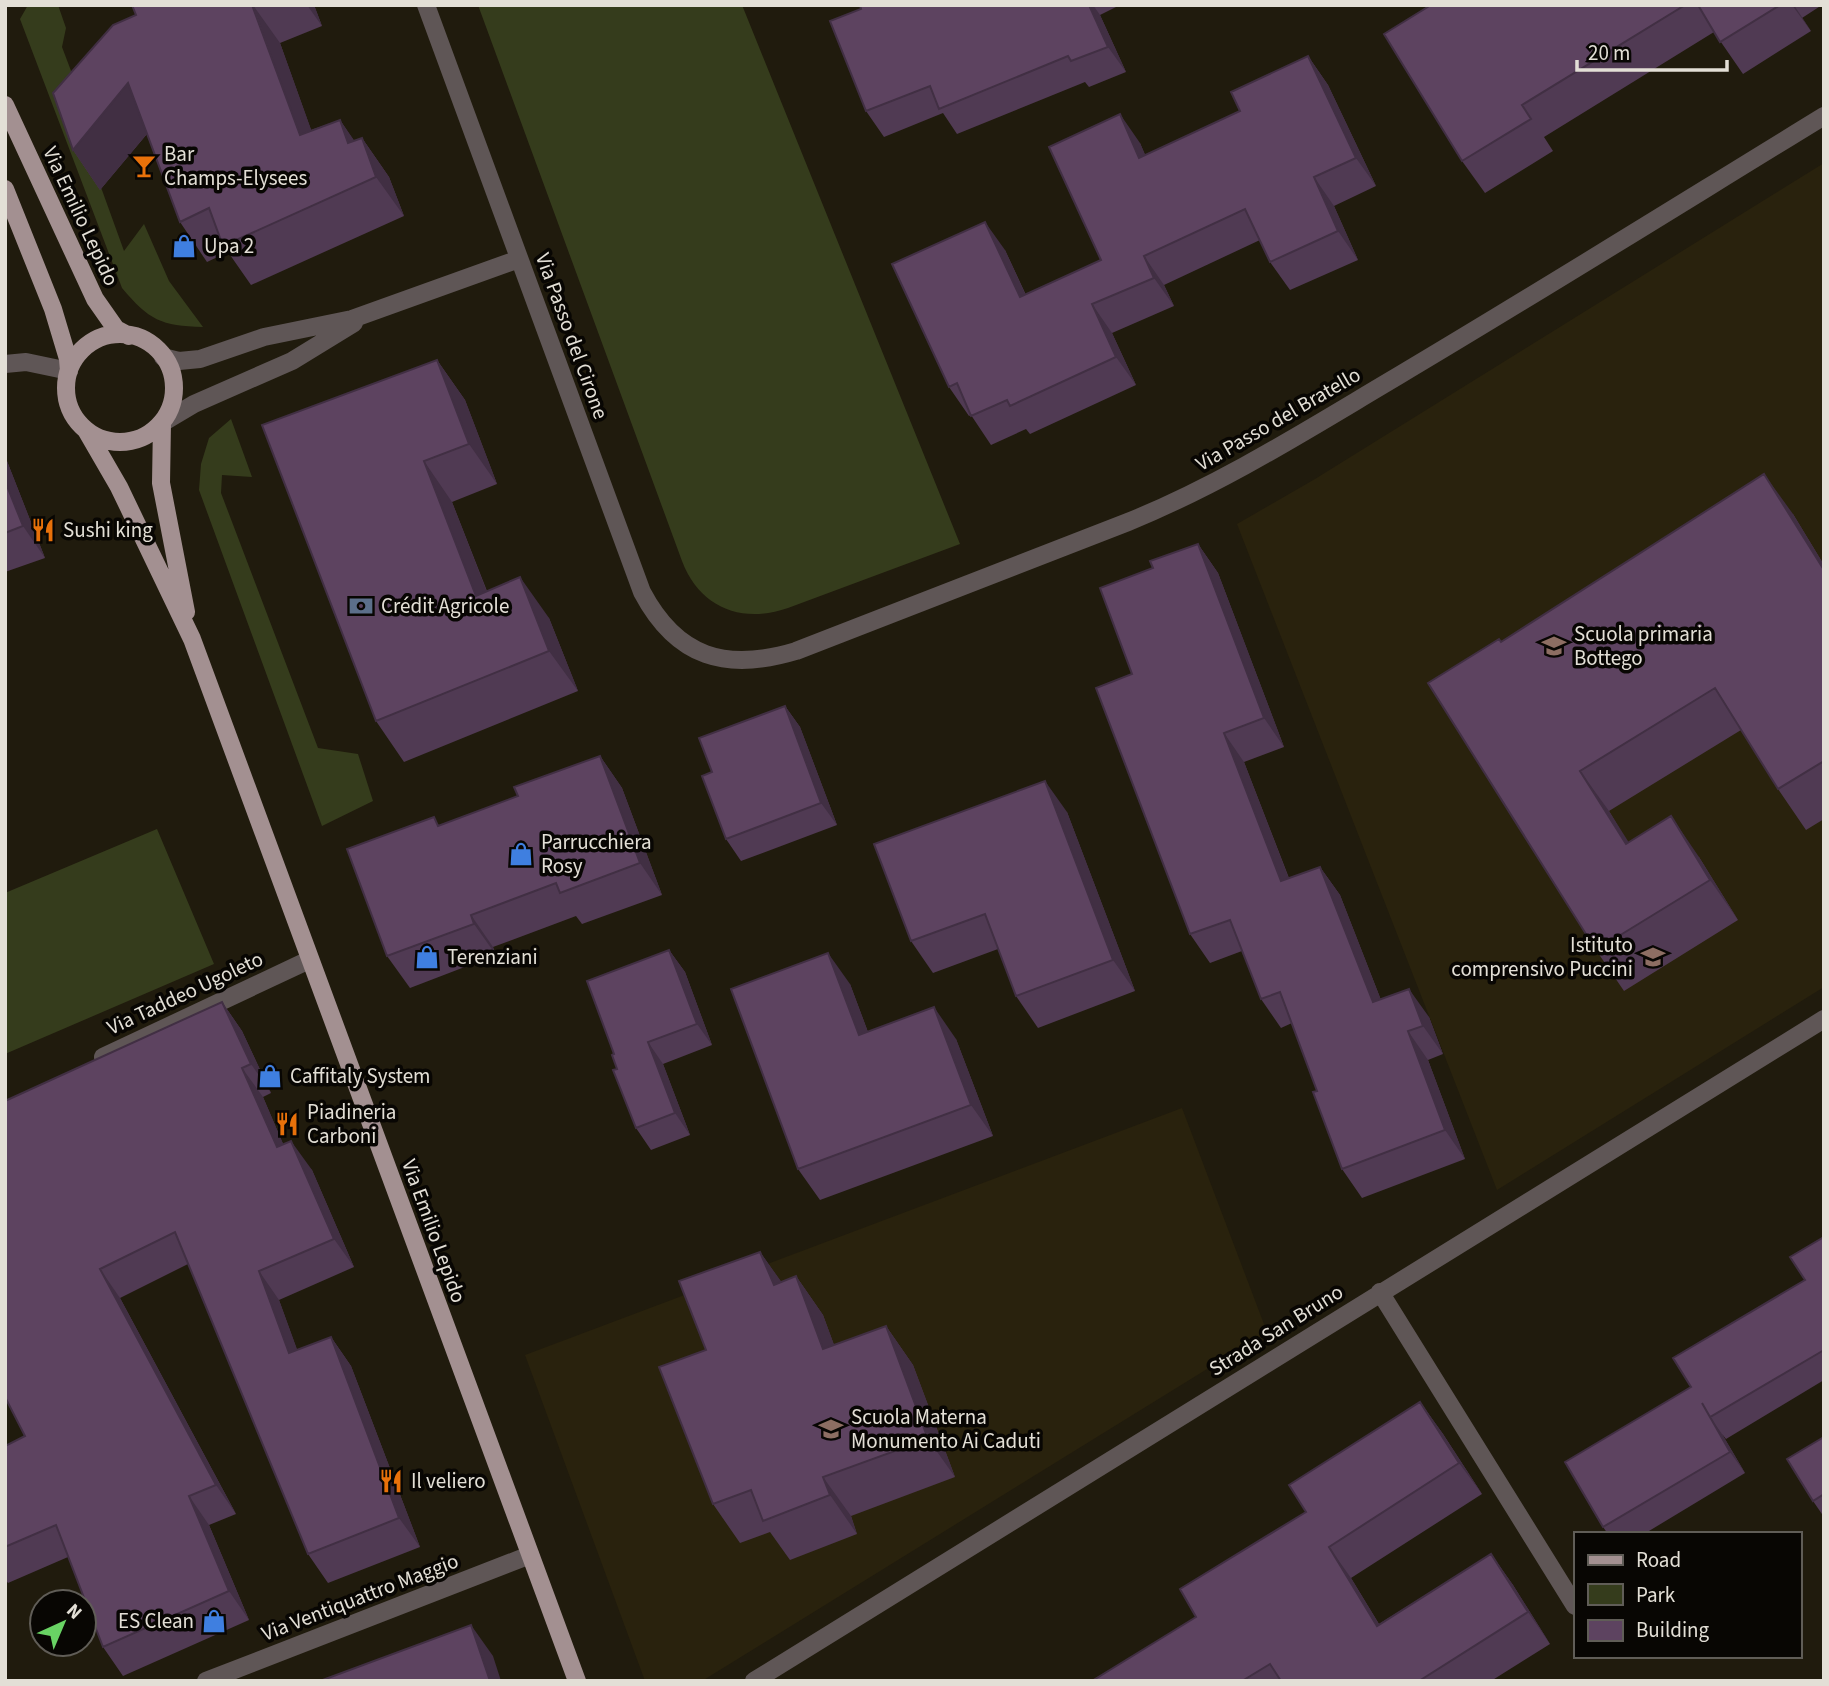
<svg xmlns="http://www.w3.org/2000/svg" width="1829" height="1686" font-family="'Source Sans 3',sans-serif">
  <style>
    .built { fill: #29220d }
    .green { fill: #353c1c }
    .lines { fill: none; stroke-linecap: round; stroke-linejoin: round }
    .minor { stroke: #5f5656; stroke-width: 18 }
    .major { stroke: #a39091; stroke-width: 18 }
    .wall { fill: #503a53 }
    .shaded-wall { fill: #412f43 }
    .building { fill: #5d4360; stroke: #412f43; stroke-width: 2 }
    .labels { text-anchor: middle; stroke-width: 7; stroke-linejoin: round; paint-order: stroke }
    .poi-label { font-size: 21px; fill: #e3dfd6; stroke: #080603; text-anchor: start }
    .street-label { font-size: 21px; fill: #e3dfd6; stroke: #080603 }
  </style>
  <rect width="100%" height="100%" fill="#201b0d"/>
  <path class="built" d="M1824,163V987L1497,1190L1237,524L1315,479Z
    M1182,1108L1267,1332L702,1681H645L525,1355Z"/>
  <path class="green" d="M28,5H58L66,28L62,47L90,121L81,132L124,251L144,224L169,281L203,327C161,326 149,320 122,288L20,19Z
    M478,5H742L960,544L788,608C742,624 700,608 682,561Z
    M231,419L252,477L222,475L221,493L318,748L358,754L373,801L322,826L199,490L201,464L209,438Z
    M157,829L214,964L5,1054V893Z"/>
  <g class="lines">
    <path class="minor" d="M426,5L642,592C677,658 726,672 796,651L1128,522C1224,483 1310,428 1398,376C1541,291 1682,203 1824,116
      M163,357L179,361L200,359L264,337L352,319L519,259
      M5,364L26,362L69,371
      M162,423L194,404L292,361L354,323
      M103,1057L309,960
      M1380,1292L1575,1606
      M206,1681L530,1555
      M754,1681L1824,1019"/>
    <path class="major" d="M5,105L95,299L116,329L129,336
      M5,189L53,309L68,359L69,371
      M66 388a54 54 0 1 1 108 0a54 54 0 1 1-108 0Z
      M162,423L161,483L186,612
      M86,430L119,487L192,639L577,1681"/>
  </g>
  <path class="wall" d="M132,5H314L322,26L280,43L311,130L340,120L354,141L362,138L389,177L404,216L251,285L228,252L207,262L180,222L147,134L100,190L73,150L136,15Z
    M860,5H1120L1100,15L1126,72L1089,87L1085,82L957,134L943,113L884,137L866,111L861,9Z
    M1431,5H1822L1802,18L1811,31L1743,74L1714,32L1544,137L1553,151L1485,193L1462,161Z
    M1308,56L1328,85L1376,186L1334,206L1358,260L1290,290L1270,262L1260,240L1164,285L1174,306L1112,333L1136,385L1030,434L1026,429L991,445L971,415L969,416L949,387L1005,250L1026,295L1101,260L1140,143L1145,155L1240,111Z
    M437,360L465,400L497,484L452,502L487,591L549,618L578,691L404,762L376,721Z
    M5,456L45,558L5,572Z
    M1793,514L1824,565V819L1806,830L1778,789L1741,730L1609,811L1628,843L1699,857L1738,920L1624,991L1596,950L1501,641Z
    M1198,544L1218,573L1284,747L1244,762L1289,878L1320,867L1340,895L1381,1000L1429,1017L1443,1054L1428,1060L1465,1159L1362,1198L1342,1169L1317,1091L1292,1023L1281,1028L1261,999L1242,951L1210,963L1190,934L1132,674L1153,568Z
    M785,706L800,727L837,825L741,861L726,839L712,772Z
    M600,756L622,788L662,895L582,924L576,916L493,947L496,955L410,988L387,956L440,825L518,796Z
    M1067,812L1135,991L1038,1028L1016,996L998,949L933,973L911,941Z
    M669,950L685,972L712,1045L663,1064L690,1135L651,1150L636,1128L617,1069L614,1054Z
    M850,984L868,1032L956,1039L993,1136L820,1200L798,1169Z
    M222,1002L242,1031L271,1093L263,1097L283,1144L312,1170L354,1267L279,1300L297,1350L331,1337L351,1366L420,1547L328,1583L308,1554L188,1264L120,1298L236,1514L209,1525L249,1620L123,1676L103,1647L68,1557L8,1583L5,1579V1446L25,1436L6,1399H5V1101Z
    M1824,1237V1380L1726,1439L1722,1434L1745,1473L1644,1534H1608L1603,1527L1691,1387L1805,1280Z
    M760,1252L781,1282L796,1276L823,1315L834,1345L886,1326L913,1365L955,1477L851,1516L857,1534L790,1560L770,1532L740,1543L713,1504L706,1350Z
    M1420,1402L1443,1434L1482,1494L1351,1578L1379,1624L1491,1554L1513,1585L1550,1644L1491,1681H1092L1196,1617Z
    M1824,1437V1517L1813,1501Z"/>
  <path class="shaded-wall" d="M253,5L280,43L327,174L300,135Z
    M307,5H314L322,26Z
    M1089,5H1093L1100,15L1126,72L1108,47Z
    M1792,5H1794L1811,31Z
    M1308,56L1328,85L1376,186L1356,158Z
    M128,83L156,123L100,190L73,150Z
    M1120,114L1140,143L1159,186L1139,158Z
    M340,120L367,159L348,143Z
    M362,138L389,177L404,216L376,177Z
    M1314,177L1334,206L1358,260L1338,231Z
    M985,222L1005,250L1040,326L1020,297Z
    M1144,256L1164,285L1174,306L1154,278Z
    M1092,304L1112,333L1136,385L1116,357Z
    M437,360L465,400L497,484L469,444Z
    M5,456L45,558L23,526L5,481Z
    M424,461L452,502L504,636L476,596Z
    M1764,474L1793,514L1824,565V570Z
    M1198,544L1218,573L1284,747L1264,718Z
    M520,577L549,618L578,691L549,651Z
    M785,706L800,727L837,825L821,803Z
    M1224,733L1244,762L1301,910L1281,881Z
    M600,756L622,788L662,895L640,863Z
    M1580,771L1609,811L1655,884L1626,844Z
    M1045,781L1067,812L1135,991L1113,960Z
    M1671,816L1699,857L1738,920L1710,880Z
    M1320,867L1340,895L1393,1031L1373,1002Z
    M471,915L493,947L496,955L474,924Z
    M669,950L685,972L712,1045L697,1024Z
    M828,953L850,984L881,1067L859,1035Z
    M1409,989L1429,1017L1443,1054L1423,1026Z
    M222,1002L242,1031L271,1093L251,1064Z
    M934,1007L956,1039L993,1136L971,1105Z
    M1408,1031L1428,1060L1465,1159L1445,1130Z
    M648,1042L663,1064L690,1135L675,1113Z
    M242,1068L263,1097L297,1176L277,1147Z
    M291,1141L312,1170L354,1267L334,1239Z
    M760,1252L788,1291L774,1285Z
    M100,1269L120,1298L236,1514L216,1485Z
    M259,1271L279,1300L309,1382L289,1353Z
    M796,1276L823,1315L850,1388L823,1349Z
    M886,1326L913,1365L955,1477L928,1439Z
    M331,1337L351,1366L420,1547L399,1518Z
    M1420,1402L1443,1434L1482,1494L1459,1463Z
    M1710,1417L1722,1434L1745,1473L1730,1452Z
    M823,1477L851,1516L857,1534L830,1495Z
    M189,1496L209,1525L249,1620L229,1591Z
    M1329,1547L1351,1578L1399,1657L1377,1626Z
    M1491,1554L1513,1585L1550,1644L1528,1612Z
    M471,1625L493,1656L501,1681H490Z"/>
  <path class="building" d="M132,5H252L300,135L340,120L348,143L362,138L376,177L223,246L209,208L180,222L128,83L73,150L53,93L113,25L136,15Z
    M860,5H1089L1108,47L1071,61L1068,56L939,109L930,86L866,111L830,21L861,9Z
    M1431,5H1685L1522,105L1531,119L1462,161L1384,34Z
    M1698,5H1780L1720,42Z
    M1308,56L1356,158L1314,177L1338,231L1270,262L1245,209L1144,256L1154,278L1092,304L1116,357L1010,406L1007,400L971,416L957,383L949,387L892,264L985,222L1020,297L1101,260L1049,147L1120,114L1139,158L1240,111L1231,92Z
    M437,360L469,444L424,461L476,596L520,577L549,651L376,721L262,425Z
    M1764,474L1824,570V761L1778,789L1715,688L1580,771L1626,844L1671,816L1710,880L1596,950L1428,683L1499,639L1501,642Z
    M5,481L23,526L5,533Z
    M1198,544L1264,718L1224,733L1281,881L1320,867L1373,1002L1409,989L1423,1026L1408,1031L1445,1130L1342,1169L1313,1092L1317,1091L1280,992L1261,999L1230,920L1190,934L1096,688L1132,674L1100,588L1153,568L1150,561Z
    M785,706L821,803L726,839L702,776L712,772L699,738Z
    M600,756L640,863L560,893L556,883L471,915L474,924L387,956L347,849L434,817L438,826L518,796L514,787Z
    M1045,781L1113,960L1016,996L985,914L911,941L874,844Z
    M669,950L697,1024L648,1042L675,1113L636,1128L613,1070L617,1069L612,1055L614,1054L587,981Z
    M828,953L859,1035L934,1007L971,1105L798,1169L731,989Z
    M222,1002L251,1064L242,1068L277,1147L291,1141L334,1239L259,1271L289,1353L331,1337L399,1518L308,1554L175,1232L100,1269L216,1485L189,1496L229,1591L103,1647L56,1525L5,1547V1446L25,1436L5,1397V1101Z
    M1824,1237V1350L1710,1417L1702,1403L1730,1452L1603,1527L1565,1462L1691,1387L1673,1358L1805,1280L1790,1257Z
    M760,1252L774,1285L796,1276L823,1349L886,1326L928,1439L823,1477L830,1495L763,1521L751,1490L713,1504L659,1367L706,1350L679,1281Z
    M1420,1402L1459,1463L1329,1547L1377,1626L1491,1554L1528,1612L1419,1681H1281L1270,1664L1242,1681H1092L1196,1617L1180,1589L1306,1512L1289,1485Z
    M1824,1437V1494L1813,1501L1787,1459Z
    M471,1625L490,1681H320Z"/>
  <defs>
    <g id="bar-bare" transform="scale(1.89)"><path d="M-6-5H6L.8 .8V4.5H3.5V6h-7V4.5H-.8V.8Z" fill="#e8710a" stroke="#080603" stroke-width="2.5" paint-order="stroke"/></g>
    <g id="shop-bare" transform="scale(1.89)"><path d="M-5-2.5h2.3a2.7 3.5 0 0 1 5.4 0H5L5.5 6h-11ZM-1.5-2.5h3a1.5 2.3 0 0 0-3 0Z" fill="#3f7fe0" stroke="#080603" stroke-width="2.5" paint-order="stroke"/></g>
    <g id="restaurant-bare" transform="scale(1.89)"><path d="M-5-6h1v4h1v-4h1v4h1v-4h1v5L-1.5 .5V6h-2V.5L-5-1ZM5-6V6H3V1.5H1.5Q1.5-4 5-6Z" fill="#e8710a" stroke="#080603" stroke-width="2.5" paint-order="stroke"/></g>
    <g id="bank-bare" transform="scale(1.89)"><path d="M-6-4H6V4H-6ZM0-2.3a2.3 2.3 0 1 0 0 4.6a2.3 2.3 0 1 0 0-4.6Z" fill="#5c6f8a" stroke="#080603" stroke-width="2.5" paint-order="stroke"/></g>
    <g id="school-bare" transform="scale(1.89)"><path d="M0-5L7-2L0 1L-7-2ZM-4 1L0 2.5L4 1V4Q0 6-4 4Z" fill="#8d6e63" stroke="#080603" stroke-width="2.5" paint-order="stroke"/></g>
  </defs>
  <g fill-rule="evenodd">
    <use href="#bar-bare" x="144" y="166"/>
    <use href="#shop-bare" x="184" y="246"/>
    <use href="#restaurant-bare" x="43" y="530"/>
    <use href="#bank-bare" x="361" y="606"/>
    <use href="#school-bare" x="1554" y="646"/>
    <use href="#shop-bare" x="521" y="854"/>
    <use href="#shop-bare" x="427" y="957"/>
    <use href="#school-bare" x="1653" y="957"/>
    <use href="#shop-bare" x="270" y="1076"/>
    <use href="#restaurant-bare" x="287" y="1124"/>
    <use href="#school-bare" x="831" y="1429"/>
    <use href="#restaurant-bare" x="391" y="1481"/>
    <use href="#shop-bare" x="214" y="1621"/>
  </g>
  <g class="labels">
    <g class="poi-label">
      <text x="164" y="161">Bar<tspan x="164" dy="24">Champs-Elysees</tspan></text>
      <text x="204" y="253">Upa 2</text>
      <text x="63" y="537">Sushi king</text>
      <text x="381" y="613">Crédit Agricole</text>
      <text x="1574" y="641">Scuola primaria<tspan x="1574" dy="24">Bottego</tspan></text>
      <text x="541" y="849">Parrucchiera<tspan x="541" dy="24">Rosy</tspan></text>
      <text x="1633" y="952" text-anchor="end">Istituto<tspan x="1633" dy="24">comprensivo Puccini</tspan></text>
      <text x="447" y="964">Terenziani</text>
      <text x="290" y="1083">Caffitaly System</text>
      <text x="307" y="1119">Piadineria<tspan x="307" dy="24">Carboni</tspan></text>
      <text x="851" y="1424">Scuola Materna<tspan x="851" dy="24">Monumento Ai Caduti</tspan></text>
      <text x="411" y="1488">Il veliero</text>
      <text x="194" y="1628" text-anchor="end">ES Clean</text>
    </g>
    <g class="street-label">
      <text transform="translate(81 216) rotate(65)" y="7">Via Emilio Lepido</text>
      <text transform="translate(572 336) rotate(70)" y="7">Via Passo del Cirone</text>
      <text transform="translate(1278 419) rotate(-30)" y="7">Via Passo del Bratello</text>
      <text transform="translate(185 993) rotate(-25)" y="7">Via Taddeo Ugoleto</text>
      <text transform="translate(434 1231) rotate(70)" y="7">Via Emilio Lepido</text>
      <text transform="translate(1276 1330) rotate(-32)" y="7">Strada San Bruno</text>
      <text transform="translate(360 1597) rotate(-21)" y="7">Via Ventiquattro Maggio</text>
    </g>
  </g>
  <rect width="1829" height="1686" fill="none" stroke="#e3dfd6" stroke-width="14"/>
  <rect x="1574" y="1532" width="228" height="126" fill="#080603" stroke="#605d57" stroke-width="2"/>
  <rect x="1588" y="1555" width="35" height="10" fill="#a39091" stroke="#605d57" stroke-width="2"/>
  <text x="1636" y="1567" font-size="21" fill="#e3dfd6">Road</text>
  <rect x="1588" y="1584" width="35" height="21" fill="#353c1c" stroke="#605d57" stroke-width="2"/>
  <text x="1636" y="1602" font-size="21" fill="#e3dfd6">Park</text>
  <rect x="1588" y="1620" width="35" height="21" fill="#5d4360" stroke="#605d57" stroke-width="2"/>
  <text x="1636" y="1637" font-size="21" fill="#e3dfd6">Building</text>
  <g transform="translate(63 1623) rotate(44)"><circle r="33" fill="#080603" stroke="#605d57" stroke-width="2"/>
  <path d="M0-5L12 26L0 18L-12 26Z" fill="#69d364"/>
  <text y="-10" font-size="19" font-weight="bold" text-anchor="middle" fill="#e3dfd6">N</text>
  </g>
  <path d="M1577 60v10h150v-10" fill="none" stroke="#e3dfd6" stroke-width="3.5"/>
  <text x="1588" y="60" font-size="21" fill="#e3dfd6" stroke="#080603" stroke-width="5" paint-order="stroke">20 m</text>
</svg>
